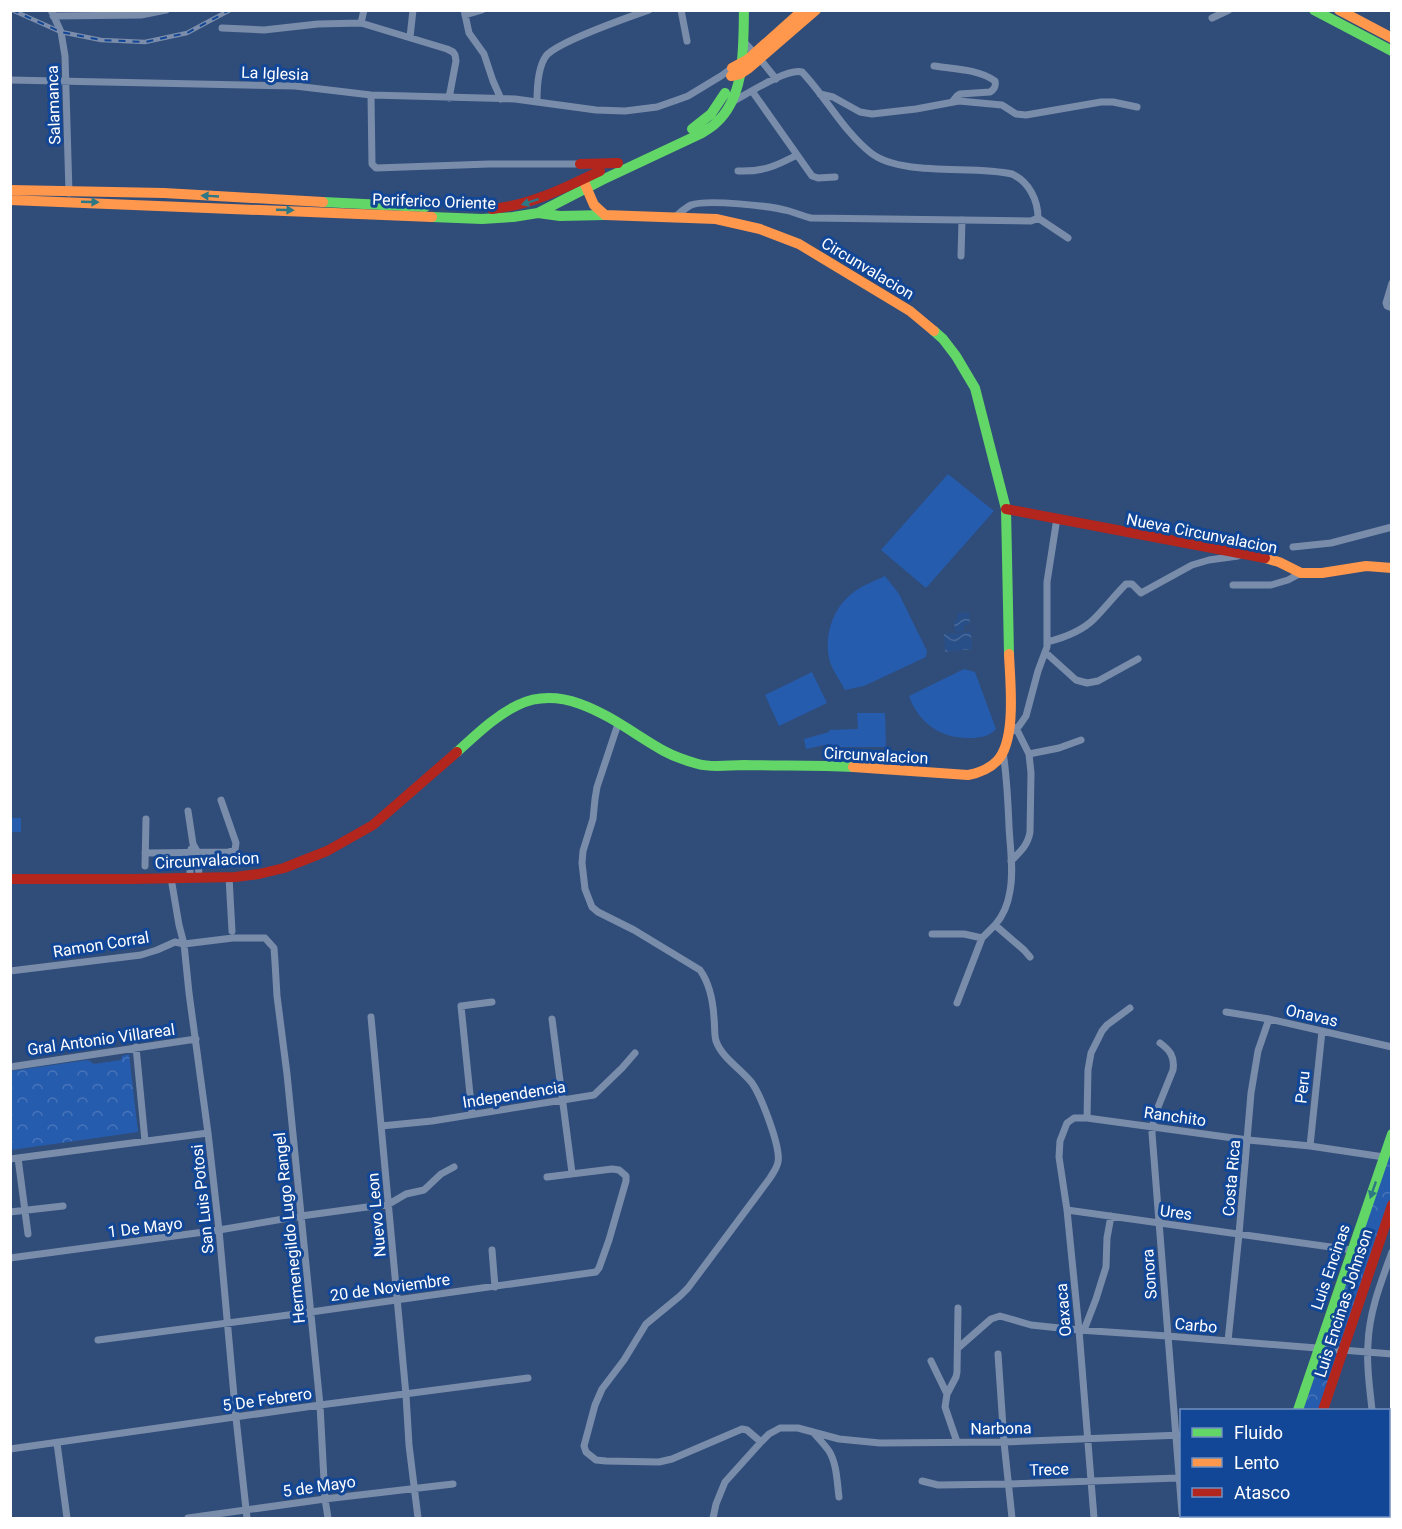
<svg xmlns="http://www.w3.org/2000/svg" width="1402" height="1529" font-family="Roboto,sans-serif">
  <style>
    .grass { fill: #265cae }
    .park { fill: url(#park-crowns) }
    .water { fill: url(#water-waves) }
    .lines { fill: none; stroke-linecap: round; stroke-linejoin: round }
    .street { stroke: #798dab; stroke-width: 7 }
    .fast { stroke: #63d668; stroke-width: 10 }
    .slow { stroke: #ff974d; stroke-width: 10 }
    .jam { stroke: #b3261e; stroke-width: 10 }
    .rail-casing { stroke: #7b8daa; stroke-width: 4.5 }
    .rail { stroke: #124696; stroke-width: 2; stroke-dasharray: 7; stroke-linecap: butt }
    .oneway { fill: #2e7886 }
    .labels { text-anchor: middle; stroke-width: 6; stroke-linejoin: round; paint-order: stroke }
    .street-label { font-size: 16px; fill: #fff; stroke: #124696 }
  </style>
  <defs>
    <pattern id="park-crowns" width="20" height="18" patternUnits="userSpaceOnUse" patternTransform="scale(1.5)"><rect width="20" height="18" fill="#265cae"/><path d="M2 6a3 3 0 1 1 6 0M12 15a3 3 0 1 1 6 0" fill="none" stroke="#4774ba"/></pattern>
    <pattern id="water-waves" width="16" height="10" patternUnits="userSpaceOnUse" patternTransform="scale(1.5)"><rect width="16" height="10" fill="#294f88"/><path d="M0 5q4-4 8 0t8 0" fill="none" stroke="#49699a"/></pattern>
  </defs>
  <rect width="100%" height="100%" fill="#304c78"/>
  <path class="grass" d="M948,474L994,511L926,588L881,550Z
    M885,576L899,594L927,651L926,657L864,686L845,690C841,682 835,674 831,665C823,643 830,613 848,597C858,587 872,582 885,576Z
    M964,669L975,672L996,729C990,736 980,738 970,738C942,739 918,723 909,696Z
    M812,672L827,703L779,726L765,695Z
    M857,713H885L886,747H830L829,744L806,749L804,739L829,732V730L858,729Z
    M11,818H21V832H11Z"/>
  <path class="park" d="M129,1054L138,1132L11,1150V1071L88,1060L94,1064L121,1060L122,1056Z
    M1391,1150V1196L1341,1345L1326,1343Z
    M1324,1350L1338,1352L1318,1410H1303Z"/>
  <path class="water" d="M969,612L970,625H964V631L955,632L954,621L957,620V613Z
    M971,632L972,649L945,652L944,634Z"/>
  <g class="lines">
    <path class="street" d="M51,10L61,32L65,56L69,193
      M464,10L469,33L484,54L493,81L501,99
      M681,10L687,41
      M465,15L482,10
      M53,16L141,15L166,10
      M1212,18L1229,10
      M361,23L364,10
      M222,28L264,30L318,24L361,23L447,49L453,52L455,55L456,61L449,98
      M410,37L413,10
      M744,42L760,59L776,79
      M934,66C953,69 979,69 995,81C996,86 995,89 990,92L960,94L957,96L952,102
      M10,80L295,86L371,95L515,99L596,110L625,111L657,107L677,100L688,96L721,76L732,68
      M752,91L812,176L818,178L835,177
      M820,94L833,97L860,112L872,114L916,109L959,101L1002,105L1016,114L1026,115L1101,102H1113L1137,107
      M371,95L372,164L376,168L489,164H580
      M537,101C537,88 538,67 546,56C557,42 629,17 649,10
      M738,171C763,172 776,166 797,155
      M676,216C681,212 685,208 691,205C707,199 771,206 789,211C796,213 803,216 811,218L1031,221L1038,218C1038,200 1029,182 1012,174C974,165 902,177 871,153C843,131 826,97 802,72C787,68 747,94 732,102
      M1038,218L1068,238
      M961,256L962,220
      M1392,283L1386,303L1387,306L1392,308
      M1293,547L1331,543L1392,527
      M1233,585H1271L1288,580L1301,573
      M1047,642C1063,638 1082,631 1094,619C1105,608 1115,595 1126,584H1132L1141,593L1192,565L1209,560L1238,556
      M1045,652L1076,680L1087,683L1098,681L1138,659
      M618,724L597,787L595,799L593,819L583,851L582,863L585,889L592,907L598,912L634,930L700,970C710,984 713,1001 714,1018C715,1026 714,1034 716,1041C722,1058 741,1069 752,1083C761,1096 781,1147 778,1162C777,1168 773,1173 770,1178L688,1288L680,1296L646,1324L624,1360L602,1389L595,1405L584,1446L586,1452L596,1460L606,1461L659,1462L672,1459L742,1429L747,1430L761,1442
      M1010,732L1019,726L1026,716L1038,671L1047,647V582L1057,518
      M1003,752C1007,777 1008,802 1009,826C1010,848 1014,870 1010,891C1008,904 1004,915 995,925L1024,950L1030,957
      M1029,754L1059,748L1081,740
      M188,811L193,844L198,853L199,878
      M145,853L228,852L235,850L236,843L221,800
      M1011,861C1020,852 1028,845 1030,832L1031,773L1029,754L1016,728
      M145,866L146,819
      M229,877L232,931
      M171,878L179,925L184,944L189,993L208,1133L219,1230L236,1418L247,1518
      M190,878V853L191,849
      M932,934H964L982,938
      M10,971L141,955L157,950L175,942L184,944L233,938H265L274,948L275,962L277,996L287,1074L320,1405L325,1499L328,1518
      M957,1003L982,938L995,925
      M1226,1012L1269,1019L1392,1047
      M371,1017L406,1395L409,1445L418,1518
      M552,1019L572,1173
      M1160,1043C1170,1050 1175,1057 1173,1070L1154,1117L1152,1133L1182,1513
      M136,1047L145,1141
      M10,1067L196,1039
      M472,1114L461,1006L492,1002
      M1087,1118L1088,1070L1091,1053L1102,1031L1107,1025L1130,1008
      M381,1126L432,1121L594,1095L622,1068L635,1053
      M1310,1146L1322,1031
      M18,1158L28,1234
      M10,1159L208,1133
      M1067,1210L1352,1250
      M10,1212L63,1206
      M492,1250L495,1287
      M10,1258L219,1230L301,1216L389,1204L406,1194L424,1190L441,1174L454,1167
      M1084,1330L1096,1299L1106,1267L1107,1238L1111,1216
      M98,1340L311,1312L596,1272L599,1268L609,1240L626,1181V1176L619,1170L612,1169L547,1177
      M1228,1341L1239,1234L1251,1093L1258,1051L1269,1019
      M958,1348L991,1319L1000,1316L1031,1325L1079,1330L1167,1336L1392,1354
      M998,1354L1004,1442L1012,1518
      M931,1361L947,1394L945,1407L957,1442
      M947,1394L956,1377L957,1372L958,1308
      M1372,1410C1370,1389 1366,1366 1368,1344C1369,1312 1381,1282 1392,1252
      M1388,1427H1392
      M813,1432C818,1438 824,1444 829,1451C837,1464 837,1482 839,1497
      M57,1443L67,1518
      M10,1449L320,1405L528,1378
      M922,1481L938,1485L1008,1484L1178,1478
      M1380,1516V1518
      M188,1518L325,1499L453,1484
      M713,1518L716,1504L725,1482L761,1442L769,1434L780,1428H798L839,1439L880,1443L1004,1442L1182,1435
      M1094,1518L1079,1330L1067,1210L1059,1157L1060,1141L1067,1123L1074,1118H1087L1248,1140L1310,1146L1384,1157
      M1238,1518L1262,1517"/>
    <path class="fast" d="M1314,10L1392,51
      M692,129L711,114L725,93
      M323,202L425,207
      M538,213L560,216L605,215
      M432,217L482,219L513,217L538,213L602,180L700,134C705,131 711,128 716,123C746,96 743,47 744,10
      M934,331L943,339L956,356L975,388L1006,509L1009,654
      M457,752C476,735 495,716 518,705C570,680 622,728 664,751C675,757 687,761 698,764C712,768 729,765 744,765C780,766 817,765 853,767
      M1298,1410L1392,1134"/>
    <path class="slow" d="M1339,10L1392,38
      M732,68L747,60L803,10
      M731,76L740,74L749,68L816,10
      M584,182L594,205L605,215L716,219L760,229L799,244L910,311L934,331
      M10,190L164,193L323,202
      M10,200L432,217
      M1265,558L1279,562L1301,573H1322L1366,566L1392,568
      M853,767L968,775C979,773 989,769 997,761C1017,740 1010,681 1009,654
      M1288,1518L1289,1516"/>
    <path class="jam" d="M580,164L618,163
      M492,209C531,205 565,188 600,171
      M1006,509L1265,558
      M10,879H133L235,877L259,874L284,868L327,851L373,825L457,752
      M1323,1410L1392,1205
      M1261,1518L1262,1516"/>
    <g class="rail-casing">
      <path id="rail" d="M12,10L61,32L101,40L145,42L187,33L230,10"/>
    </g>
    <use href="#rail" class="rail"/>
  </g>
  <defs><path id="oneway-solid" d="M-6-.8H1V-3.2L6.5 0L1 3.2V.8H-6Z" transform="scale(1.5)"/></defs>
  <g class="oneway">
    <use href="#oneway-solid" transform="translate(210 196) rotate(-177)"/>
    <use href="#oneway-solid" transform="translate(90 202) rotate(2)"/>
    <use href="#oneway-solid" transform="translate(530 202) rotate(162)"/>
    <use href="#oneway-solid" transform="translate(285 210) rotate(2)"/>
    <use href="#oneway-solid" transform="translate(1373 1190) rotate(109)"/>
  </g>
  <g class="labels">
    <g class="street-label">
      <text transform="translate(275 73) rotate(2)" y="6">La Iglesia</text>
      <text transform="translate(53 105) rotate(-92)" y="6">Salamanca</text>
      <text transform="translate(434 201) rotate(2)" y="6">Periferico Oriente</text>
      <text transform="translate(868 268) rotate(31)" y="6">Circunvalacion</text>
      <text transform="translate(1202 533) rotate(11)" y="6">Nueva Circunvalacion</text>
      <text transform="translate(876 755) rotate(3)" y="6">Circunvalacion</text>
      <text transform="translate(207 860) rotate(-3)" y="6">Circunvalacion</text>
      <text transform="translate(101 944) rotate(-9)" y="6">Ramon Corral</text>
      <text transform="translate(1312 1015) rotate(13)" y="6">Onavas</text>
      <text transform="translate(101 1039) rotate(-8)" y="6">Gral Antonio Villareal</text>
      <text transform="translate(1302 1087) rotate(-84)" y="6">Peru</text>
      <text transform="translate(514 1094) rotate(-9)" y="6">Independencia</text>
      <text transform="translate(1175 1116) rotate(8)" y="6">Ranchito</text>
      <text transform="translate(1231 1178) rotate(-85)" y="6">Costa Rica</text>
      <text transform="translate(202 1199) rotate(-96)" y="6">San Luis Potosi</text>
      <text transform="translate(1176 1212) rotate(8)" y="6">Ures</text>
      <text transform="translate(376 1215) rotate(-95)" y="6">Nuevo Leon</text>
      <text transform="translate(145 1227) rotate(-7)" y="6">1 De Mayo</text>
      <text transform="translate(289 1228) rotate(-96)" y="6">Hermenegildo Lugo Rangel</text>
      <text transform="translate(1330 1267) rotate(-71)" y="6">Luis Encinas</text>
      <text transform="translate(1149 1274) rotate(-94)" y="6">Sonora</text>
      <text transform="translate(390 1287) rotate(-8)" y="6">20 de Noviembre</text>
      <text transform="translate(1343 1303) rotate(-72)" y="6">Luis Encinas Johnson</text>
      <text transform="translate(1063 1310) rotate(-95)" y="6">Oaxaca</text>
      <text transform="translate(1196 1325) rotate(5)" y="6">Carbo</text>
      <text transform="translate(267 1399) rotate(-8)" y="6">5 De Febrero</text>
      <text transform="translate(1001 1428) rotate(-1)" y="6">Narbona</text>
      <text transform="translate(1049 1469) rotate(-2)" y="6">Trece</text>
      <text transform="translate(319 1486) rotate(-8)" y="6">5 de Mayo</text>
    </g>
  </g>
  <rect width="1402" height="1529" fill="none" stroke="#ffffff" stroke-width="24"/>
  <rect x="1180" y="1409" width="210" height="108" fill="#124696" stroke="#7190c0" stroke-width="1.5"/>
  <rect x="1192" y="1428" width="30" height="9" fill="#63d668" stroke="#7190c0" stroke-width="1.5"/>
  <text x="1234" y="1439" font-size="18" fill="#ffffff">Fluido</text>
  <rect x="1192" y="1458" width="30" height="9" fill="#ff974d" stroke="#7190c0" stroke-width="1.5"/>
  <text x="1234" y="1469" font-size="18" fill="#ffffff">Lento</text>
  <rect x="1192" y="1488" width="30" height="9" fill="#b3261e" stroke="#7190c0" stroke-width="1.5"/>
  <text x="1234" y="1499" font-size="18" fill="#ffffff">Atasco</text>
</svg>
